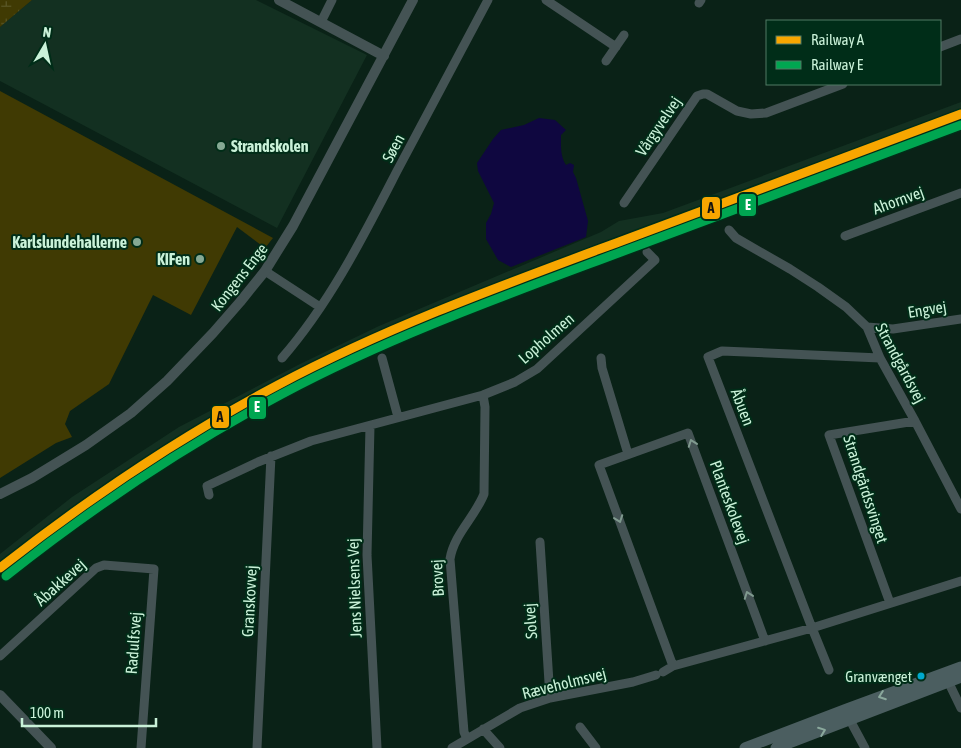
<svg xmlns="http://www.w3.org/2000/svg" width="961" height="748" font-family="'Asap Condensed',sans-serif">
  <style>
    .built { fill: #133021 }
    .green { fill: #403a03 }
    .wetland { fill: url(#wetland-marsh) }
    .water { fill: #0f0740 }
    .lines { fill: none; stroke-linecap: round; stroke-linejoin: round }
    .minor { stroke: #445354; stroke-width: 9 }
    .tertiary { stroke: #445354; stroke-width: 10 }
    .secondary { stroke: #4b5e60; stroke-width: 11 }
    .rail-1-casing { stroke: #002d18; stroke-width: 12 }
    .rail-2-casing { stroke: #002d18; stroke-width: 12 }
    .rail-1 { stroke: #f7a600; stroke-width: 9 }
    .rail-2 { stroke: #00a651; stroke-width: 9 }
    .oneway { stroke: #809a8f }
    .oneway2 { stroke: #8aa89c }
    .poi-dot { fill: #86a994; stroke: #002d18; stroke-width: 2 }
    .bus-dot { fill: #00a9ce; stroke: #002d18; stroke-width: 2 }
    .labels { text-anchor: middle; stroke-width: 4; stroke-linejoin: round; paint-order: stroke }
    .bus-label { font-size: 15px; fill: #c9f1d8; stroke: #002d18; text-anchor: end }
    .street-label { font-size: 16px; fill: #c9f1d8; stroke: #002d18 }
    .poi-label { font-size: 16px; font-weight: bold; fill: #c9f1d8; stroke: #002d18; text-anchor: end }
    .line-badge { stroke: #002d18; stroke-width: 2 }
    .badge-label { font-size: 14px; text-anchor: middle; font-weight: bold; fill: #fff }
    .pale-badge-label { font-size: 14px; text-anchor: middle; font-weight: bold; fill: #111 }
  </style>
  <defs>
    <pattern id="wetland-marsh" width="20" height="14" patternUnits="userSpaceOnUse" patternTransform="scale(1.25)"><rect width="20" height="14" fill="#403a03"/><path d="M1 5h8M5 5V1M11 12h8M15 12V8" fill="none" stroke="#5a5727"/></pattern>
  </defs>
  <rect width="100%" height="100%" fill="#0a2217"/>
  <path class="built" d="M32,0H256L367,55L277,228L0,81V27Z
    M961,102V126L471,305L301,380L199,437L86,509L0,573V554L72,497L179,427L300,364L379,326L601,232L619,221L663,213Z"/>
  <path class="green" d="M0,91L273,238L265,248L237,227L191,315L153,295L109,384L70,411L65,424L72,437L56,443L0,478Z"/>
  <path class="wetland" d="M0,0H32L0,27Z"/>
  <path class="water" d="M539,118L555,120L566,130L561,135C561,145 560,156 566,165L570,163L574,165L573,172L576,178L588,221L586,237L511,267L498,260L486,239V223L491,214L494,203L478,171L477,163L493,139L501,130L524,125Z"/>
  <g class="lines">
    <path class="minor" d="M546,0L616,47
      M699,3L701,0
      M321,22L332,0
      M940,47L961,39
      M606,61L624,35
      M624,203L697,96L703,94H707L737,111L751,114L766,113L843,84
      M729,230L736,238L790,269L818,287L846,307L867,327L880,358L915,421L961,509
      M845,236L961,193
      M265,271L320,307
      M867,327L893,329L961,319
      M282,358C330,303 364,235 397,171C427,114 458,57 488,0
      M382,358L398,417
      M601,358L602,368L628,454
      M370,426L367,555L377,748
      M209,495L207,486L258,462L311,441L483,395L515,382L537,369L655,260L647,252
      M540,542L550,698
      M890,603L829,435L915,421
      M0,656L96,568L104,565L154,569L141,748
      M673,666L599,465L688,433L765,641
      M829,670L812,628L708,357L722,351L880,358
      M663,672L673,666L812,628L961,581
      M946,677L961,708
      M850,720L865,748
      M580,727L596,748
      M483,729L500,748
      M467,739L464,732L450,559C454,534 475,517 484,494L485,407L483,395
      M257,748L271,456
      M452,748L520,708L550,698L633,682L656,675"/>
    <path class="tertiary" d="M279,0L384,56
      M0,494L32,478L86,445L131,413L167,381L213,333L240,302L265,271L293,226L413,0
      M0,695L51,748"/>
    <path class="secondary" d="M745,748L847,709L961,667
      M776,748L961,677"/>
    <g class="rail-1-casing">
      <path id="rail-1" d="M0,568C89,498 178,438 278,385C387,327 503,285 619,242C733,200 847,156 961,114"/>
    </g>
    <g class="rail-2-casing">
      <path id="rail-2" d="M6,576C94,506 183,447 282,394C391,336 506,295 621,252C735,210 848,167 961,125"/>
    </g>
    <use href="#rail-1" class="rail-1"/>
    <use href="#rail-2" class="rail-2"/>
  </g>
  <defs><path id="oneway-chevron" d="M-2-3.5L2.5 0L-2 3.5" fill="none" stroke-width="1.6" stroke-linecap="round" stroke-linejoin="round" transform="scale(1.25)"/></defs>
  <g class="oneway">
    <use href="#oneway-chevron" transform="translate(692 443) rotate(-110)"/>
    <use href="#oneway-chevron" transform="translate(619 519) rotate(70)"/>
    <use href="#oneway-chevron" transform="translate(748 595) rotate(-110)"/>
  </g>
  <g class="oneway2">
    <use href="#oneway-chevron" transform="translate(882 696) rotate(160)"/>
    <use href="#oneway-chevron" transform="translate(822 731) rotate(-21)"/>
  </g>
  <g class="poi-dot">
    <circle cx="221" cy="146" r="5"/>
    <circle cx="137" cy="242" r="5"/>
    <circle cx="200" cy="259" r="5"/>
  </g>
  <circle class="bus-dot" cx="921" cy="676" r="4.5"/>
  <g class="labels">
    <g class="bus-label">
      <text x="912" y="682">Granvænget</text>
    </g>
    <g class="street-label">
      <text transform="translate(658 126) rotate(-56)" y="6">Vårgyvelvej</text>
      <text transform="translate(393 148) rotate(-62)" y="6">Søen</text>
      <text transform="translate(898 200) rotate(-20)" y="6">Ahornvej</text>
      <text transform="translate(239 277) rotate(-52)" y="6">Kongens Enge</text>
      <text transform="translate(927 309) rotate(-9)" y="6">Engvej</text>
      <text transform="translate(546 338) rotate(-41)" y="6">Lopholmen</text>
      <text transform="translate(901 363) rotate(62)" y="6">Strandgårdsvej</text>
      <text transform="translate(743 407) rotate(69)" y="6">Åbuen</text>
      <text transform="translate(866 489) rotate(72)" y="6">Strandgårdssvinget</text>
      <text transform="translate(730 502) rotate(70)" y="6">Planteskolevej</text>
      <text transform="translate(437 578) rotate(-93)" y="6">Brovej</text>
      <text transform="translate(60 582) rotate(-42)" y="6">Åbakkevej</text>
      <text transform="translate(354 588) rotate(-92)" y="6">Jens Nielsens Vej</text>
      <text transform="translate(249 601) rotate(-87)" y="6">Granskovvej</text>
      <text transform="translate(530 621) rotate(-94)" y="6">Solvej</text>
      <text transform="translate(133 643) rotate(-86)" y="6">Radulfsvej</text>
      <text transform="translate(564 683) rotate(-14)" y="6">Ræveholmsvej</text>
    </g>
    <g class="poi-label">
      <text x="231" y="152" text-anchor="start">Strandskolen</text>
      <text x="127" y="248">Karlslundehallerne</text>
      <text x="190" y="265">KIFen</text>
    </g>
  </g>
  <g class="line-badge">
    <rect x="738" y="193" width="19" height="24" rx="5" fill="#00a651"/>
    <rect x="701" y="196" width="20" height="24" rx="5" fill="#f7a600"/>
    <rect x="248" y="396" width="19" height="24" rx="5" fill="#00a651"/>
    <rect x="211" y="405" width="19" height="24" rx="5" fill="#f7a600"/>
  </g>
  <g class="badge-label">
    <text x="748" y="210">E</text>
    <text x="257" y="412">E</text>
  </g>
  <g class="pale-badge-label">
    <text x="711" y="213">A</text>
    <text x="220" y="422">A</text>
  </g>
  <rect x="766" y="20" width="175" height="65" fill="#002d18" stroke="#507b65"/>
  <rect x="776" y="36" width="25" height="8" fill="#f7a600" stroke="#507b65"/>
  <text x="811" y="45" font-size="15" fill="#c9f1d8">Railway A</text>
  <rect x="776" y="61" width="25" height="8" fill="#00a651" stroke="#507b65"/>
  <text x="811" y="70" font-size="15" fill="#c9f1d8">Railway E</text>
  <g transform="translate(45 45) rotate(9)" stroke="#002d18" stroke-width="4" paint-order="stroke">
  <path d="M0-4L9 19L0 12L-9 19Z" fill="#c9f1d8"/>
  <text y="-8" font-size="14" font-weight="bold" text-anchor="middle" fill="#c9f1d8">N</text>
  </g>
  <path d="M22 718v8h134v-8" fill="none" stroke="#c9f1d8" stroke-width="2.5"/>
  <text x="30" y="718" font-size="15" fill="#c9f1d8" stroke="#002d18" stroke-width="4" paint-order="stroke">100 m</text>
</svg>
